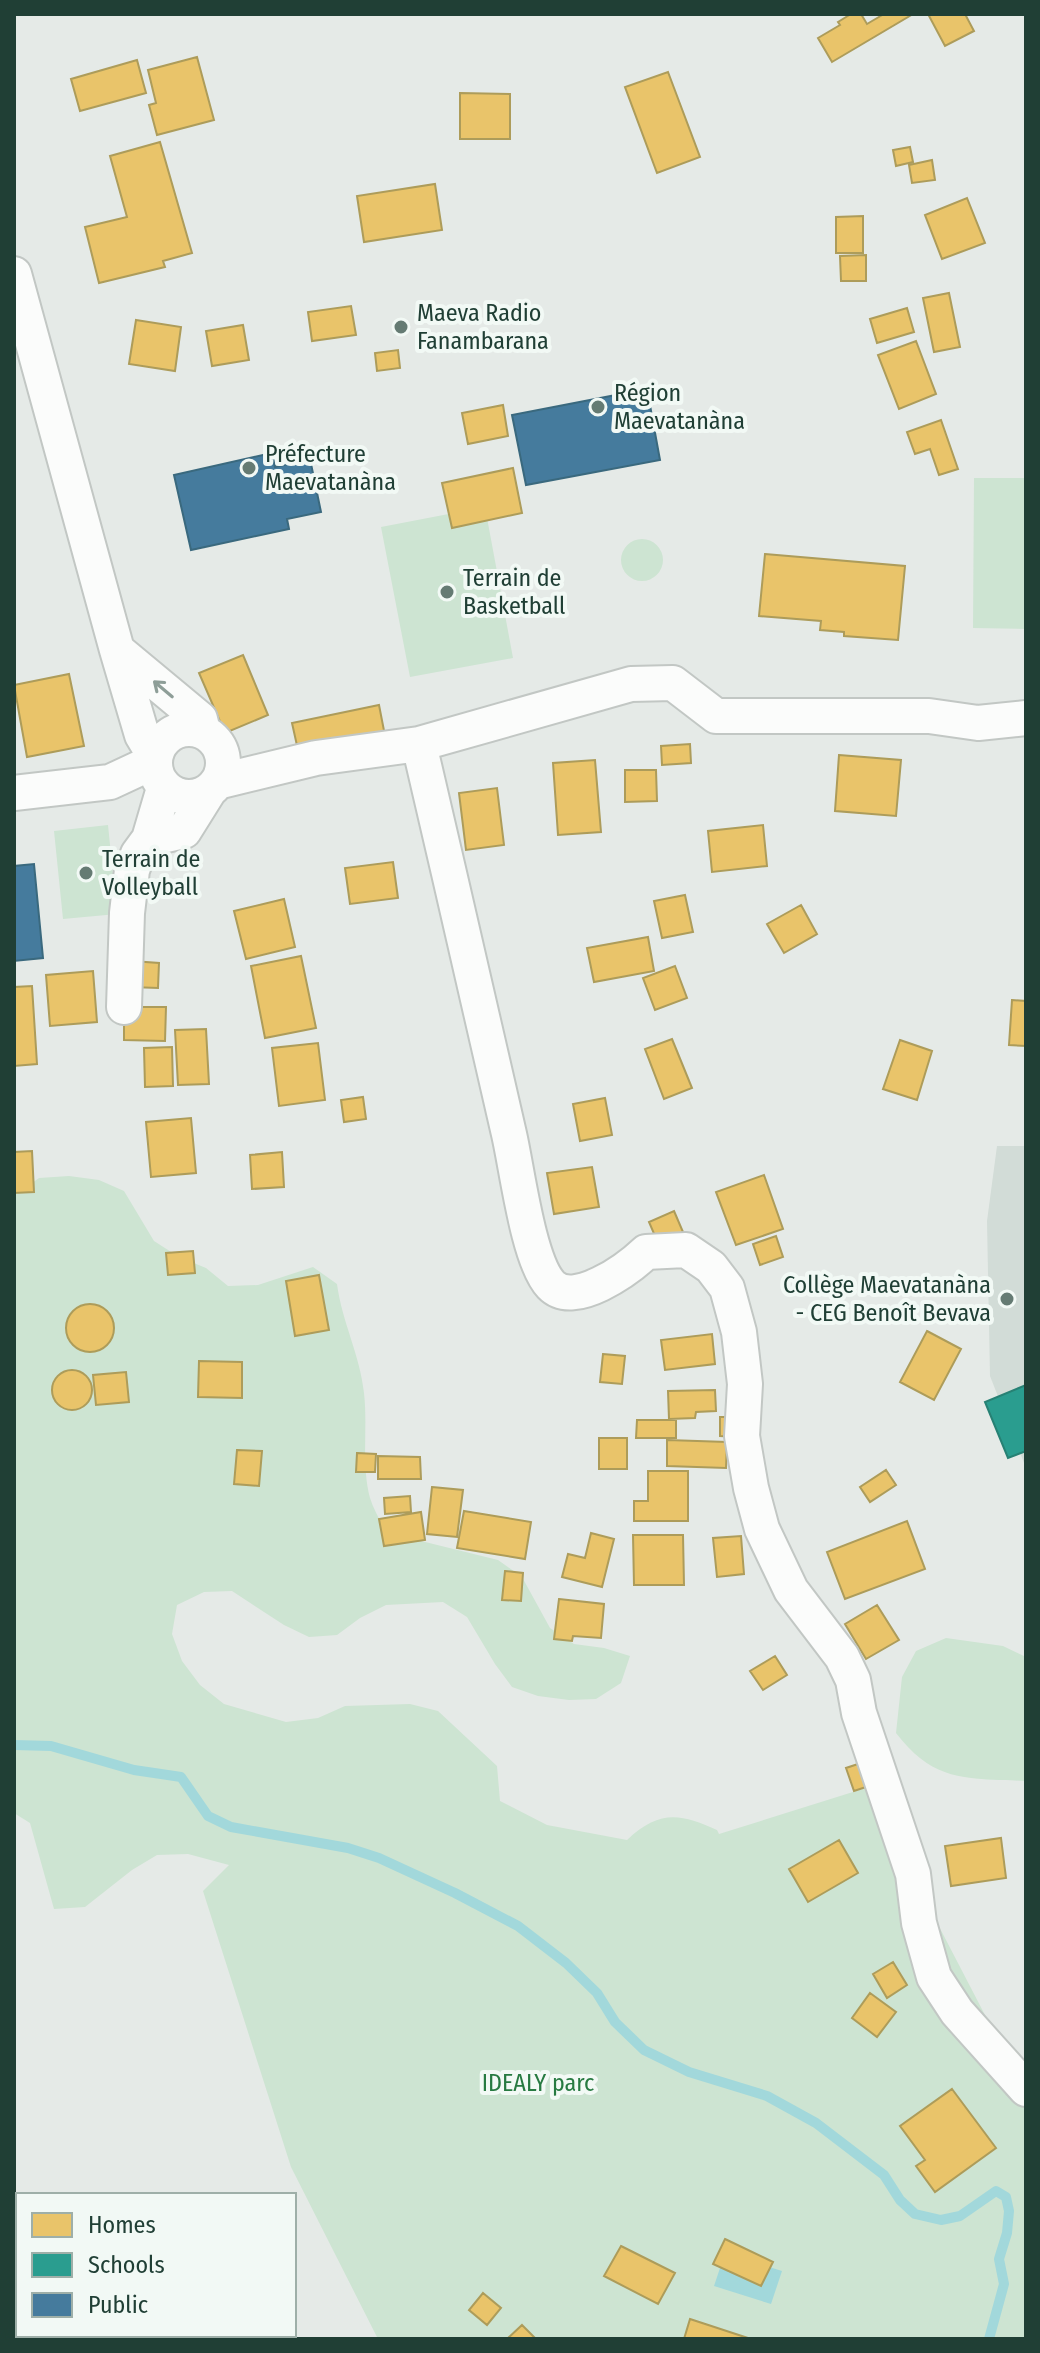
<svg xmlns="http://www.w3.org/2000/svg" width="1040" height="2353" font-family="'Fira Sans Condensed',sans-serif">
  <style>
    .built { fill: #d2dcd7 }
    .green { fill: #cde4d2 }
    .water { fill: #a2d8db }
    .homes { fill: #e9c46a; stroke: #ad9c5a; stroke-width: 2 }
    .schools { fill: #2a9d8f; stroke: #278174; stroke-width: 2 }
    .public { fill: #457b9d; stroke: #3a697e; stroke-width: 2 }
    .lines { fill: none; stroke-linecap: round; stroke-linejoin: round }
    .stream { stroke: #a2d8db; stroke-width: 10 }
    .street-casing { stroke: #c2c7c4; stroke-width: 38 }
    .street { stroke: #fbfcfb; stroke-width: 34 }
    .oneway { stroke: #8e9e98 }
    .poi-dot { fill: #657b73; stroke: #f2f9f5; stroke-width: 3 }
    .labels { text-anchor: middle; stroke-width: 8; stroke-linejoin: round; paint-order: stroke }
    .poi-label { font-size: 24px; fill: #203f35; stroke: #f2f9f5; text-anchor: start }
    .park-label { font-size: 24px; fill: #277a41; stroke: #f2f9f5 }
  </style>
  <rect width="100%" height="100%" fill="#e5eae7"/>
  <path class="built" d="M997,1146H1026V1468L990,1376L987,1221Z"/>
  <path class="green" d="M974,478H1026V629L973,628Z
    M485,507L513,658L410,677L381,527Z
    M621 560a21 21 0 1 1 42 0a21 21 0 1 1-42 0Z
    M108,825L117,914L63,919L54,831Z
    M69,1176L99,1180L124,1191L154,1241L179,1257L206,1268L228,1286L258,1285L313,1267L337,1284C342,1322 360,1355 364,1393C368,1428 361,1464 370,1498C373,1508 379,1518 383,1527L409,1538L498,1560L522,1577L550,1628L574,1644L604,1648L630,1656L621,1683L596,1699L569,1700L538,1696L512,1687L495,1664L467,1617L443,1602L386,1605L360,1618L337,1635L309,1637L284,1625L232,1591L204,1592L177,1605L172,1634L182,1661L200,1685L224,1704L286,1722L318,1718L345,1706L410,1704L438,1711L497,1766L500,1801L547,1825L627,1840C659,1810 680,1813 717,1830L719,1834L888,1781L919,1888L1026,2094V2339H378L291,2167L203,1891L229,1865L188,1854L157,1855L132,1870L85,1907L54,1909L30,1823L14,1813V1192L17,1194L39,1178Z
    M946,1638L1003,1646L1026,1657V1781C969,1778 935,1784 896,1733L902,1677L916,1651Z"/>
  <path class="water" d="M725,2253L782,2271L771,2304L714,2286Z"/>
  <path class="homes" d="M851,14H861L867,24L884,14H913L832,62L818,38L840,25L838,22Z
    M928,14H965L974,31L945,46Z
    M197,57L214,120L157,135L149,105L156,103L148,70Z
    M137,60L146,93L80,111L71,79Z
    M668,72L700,157L657,173L625,87Z
    M460,93L510,94V139H460Z
    M160,142L192,253L163,261L165,267L99,283L85,227L127,217L110,156Z
    M910,147L913,162L896,166L893,150Z
    M932,160L935,180L912,183L909,165Z
    M435,184L442,230L364,242L357,196Z
    M967,198L985,243L942,259L925,215Z
    M863,216V253H836V217Z
    M866,255V281H841L840,256Z
    M949,293L960,347L934,352L923,298Z
    M351,306L356,335L312,341L308,312Z
    M907,308L914,332L877,343L870,319Z
    M136,320L181,327L175,371L129,364Z
    M243,325L249,360L212,366L206,331Z
    M916,341L936,394L899,409L878,355Z
    M398,350L400,368L377,371L375,353Z
    M503,405L508,436L468,444L462,413Z
    M941,420L958,469L939,475L930,449L915,454L907,432Z
    M513,468L522,513L452,528L442,483Z
    M765,554L905,566L898,640L844,636V632L820,630L821,621L759,616Z
    M243,655L268,715L225,733L199,673Z
    M69,674L84,746L27,757L14,685Z
    M379,705L386,741L300,759L292,723Z
    M690,744L691,763L662,765L661,746Z
    M839,755L901,760L896,816L835,811Z
    M595,760L601,832L558,835L553,763Z
    M625,770H656L657,801L625,802Z
    M497,788L504,845L466,850L459,793Z
    M763,825L767,866L712,872L708,831Z
    M393,862L398,898L350,904L345,868Z
    M685,895L693,932L662,938L654,901Z
    M284,899L295,947L246,959L234,911Z
    M801,905L817,934L784,953L767,924Z
    M648,937L654,971L594,982L587,948Z
    M301,956L316,1028L265,1038L251,966Z
    M132,961L159,963L158,988L131,987Z
    M675,966L687,998L655,1010L643,978Z
    M93,971L97,1022L50,1026L46,975Z
    M32,986L37,1064L14,1066V987Z
    M1012,1000L1026,1001V1046L1009,1045Z
    M124,1007H166L165,1041L124,1040Z
    M206,1029L209,1084L178,1085L175,1030Z
    M672,1039L692,1088L664,1099L645,1049Z
    M900,1040L932,1051L917,1100L883,1089Z
    M318,1043L325,1100L279,1106L272,1048Z
    M172,1047L173,1086L145,1087L144,1048Z
    M363,1097L366,1119L344,1122L341,1100Z
    M605,1098L612,1135L580,1141L573,1104Z
    M191,1118L196,1173L151,1177L146,1122Z
    M32,1151L34,1192L14,1193V1152Z
    M282,1152L284,1187L252,1189L250,1155Z
    M592,1167L599,1207L554,1214L547,1173Z
    M764,1175L783,1229L736,1245L716,1192Z
    M674,1211L686,1239L661,1250L649,1222Z
    M776,1236L783,1257L760,1265L753,1244Z
    M193,1251L195,1273L168,1275L166,1253Z
    M319,1275L329,1330L295,1336L286,1281Z
    M66 1328a24 24 0 1 1 48 0a24 24 0 1 1-48 0Z
    M927,1331L961,1349L934,1400L900,1382Z
    M712,1334L715,1364L665,1370L661,1340Z
    M603,1354L625,1356L622,1384L600,1382Z
    M199,1361L242,1362V1398L198,1397Z
    M52 1390a20 20 0 1 1 40 0a20 20 0 1 1-40 0Z
    M126,1372L129,1402L96,1405L93,1375Z
    M715,1390L716,1411L696,1412L695,1418L669,1419L668,1391Z
    M720,1417H738V1437L720,1436Z
    M637,1420H676V1438H636Z
    M599,1438H627V1469H599Z
    M667,1440L727,1442L726,1468L667,1466Z
    M237,1450L262,1451L259,1486L234,1484Z
    M357,1453L376,1454L375,1472H356Z
    M378,1456L420,1457L421,1479H378Z
    M886,1470L896,1485L870,1502L860,1487Z
    M648,1471H688V1521H634V1501H648Z
    M432,1487L463,1490L457,1537L427,1534Z
    M410,1496L411,1512L385,1514L384,1498Z
    M464,1511L531,1522L525,1559L457,1548Z
    M421,1512L425,1540L384,1546L379,1519Z
    M907,1521L925,1569L845,1599L827,1552Z
    M591,1533L614,1539L602,1587L562,1577L568,1554L585,1558Z
    M633,1535H683L684,1585H634Z
    M741,1536L744,1574L717,1577L713,1538Z
    M505,1571L523,1573L521,1601L502,1600Z
    M559,1599L604,1604L601,1638L573,1636L572,1641L554,1639Z
    M877,1605L899,1640L866,1659L845,1624Z
    M775,1656L787,1675L763,1690L750,1671Z
    M864,1762L872,1785L854,1791L846,1768Z
    M1001,1838L1006,1878L951,1886L945,1846Z
    M839,1840L858,1873L808,1902L789,1869Z
    M893,1962L907,1985L887,1998L873,1974Z
    M870,1993L896,2012L877,2037L852,2018Z
    M952,2089L996,2148L935,2192L916,2166L925,2160L900,2126Z
    M725,2239L773,2262L761,2286L713,2264Z
    M621,2246L675,2273L658,2304L604,2276Z
    M483,2293L501,2308L487,2325L469,2310Z
    M690,2319L751,2339H684Z
    M522,2325L536,2339H507Z"/>
  <path class="schools" d="M1026,1385V1451L1008,1458L985,1402Z"/>
  <path class="public" d="M647,389L660,460L526,485L512,415Z
    M272,453L275,467L310,459L321,512L287,519L289,529L191,550L174,475Z
    M34,864L43,958L14,961V866Z"/>
  <g class="lines">
    <path class="stream" d="M14,1745L51,1746L134,1770L181,1777L208,1816L231,1827L348,1848L379,1858L455,1893L518,1926L566,1963L597,1993L615,2022L644,2050L689,2072L767,2096L816,2123L884,2175L900,2200L915,2214L941,2220L960,2216L996,2191L1006,2197L1009,2211L1007,2233L999,2259L1004,2284L989,2339"/>
    <g class="street-casing">
      <path id="street" d="M14,274L117,650L142,735L154,755
        M117,650L200,719L203,731
        M155 763a34 34 0 1 1 68 0a34 34 0 1 1-68 0Z
        M419,744C449,874 480,1004 509,1134C517,1168 528,1261 551,1285C574,1309 628,1269 646,1252L686,1250L711,1267L727,1288L739,1332L745,1384L742,1436L751,1488L762,1529L791,1590L842,1657L853,1680L859,1713L913,1874L919,1923L934,1977L957,2012L1026,2089
        M217,782L316,758L419,744L631,684L673,683L716,716H929L978,723L1026,718
        M14,793L110,782L153,762
        M149,839L184,831L209,791
        M124,1007L127,913L132,870L138,854L149,839L164,788"/>
    </g>
    <use href="#street" class="street"/>
  </g>
  <defs><path id="oneway-shaft" d="M-6 0H5M1.5-3L5.5 0L1.5 3" fill="none" stroke-width="1.6" stroke-linecap="round" stroke-linejoin="round" transform="scale(2)"/></defs>
  <use class="oneway" href="#oneway-shaft" transform="translate(163 689) rotate(-140)"/>
  <g class="poi-dot">
    <circle cx="401" cy="327" r="8"/>
    <circle cx="598" cy="407" r="8"/>
    <circle cx="249" cy="468" r="8"/>
    <circle cx="447" cy="592" r="8"/>
    <circle cx="86" cy="873" r="8"/>
    <circle cx="1007" cy="1299" r="8"/>
  </g>
  <g class="labels">
    <g class="poi-label">
      <text x="417" y="321">Maeva Radio<tspan x="417" dy="28">Fanambarana</tspan></text>
      <text x="614" y="401">Région<tspan x="614" dy="28">Maevatanàna</tspan></text>
      <text x="265" y="462">Préfecture<tspan x="265" dy="28">Maevatanàna</tspan></text>
      <text x="463" y="586">Terrain de<tspan x="463" dy="28">Basketball</tspan></text>
      <text x="102" y="867">Terrain de<tspan x="102" dy="28">Volleyball</tspan></text>
      <text x="991" y="1293" text-anchor="end">Collège Maevatanàna<tspan x="991" dy="28">- CEG Benoît Bevava</tspan></text>
    </g>
    <g class="park-label">
      <text x="538" y="2091">IDEALY parc</text>
    </g>
  </g>
  <rect width="1040" height="2353" fill="none" stroke="#203f35" stroke-width="32"/>
  <rect x="16" y="2193" width="280" height="144" fill="#f2f9f5" stroke="#9eafa8" stroke-width="2"/>
  <rect x="32" y="2213" width="40" height="24" fill="#e9c46a" stroke="#9eafa8" stroke-width="2"/>
  <text x="88" y="2233" font-size="24" fill="#203f35">Homes</text>
  <rect x="32" y="2253" width="40" height="24" fill="#2a9d8f" stroke="#9eafa8" stroke-width="2"/>
  <text x="88" y="2273" font-size="24" fill="#203f35">Schools</text>
  <rect x="32" y="2293" width="40" height="24" fill="#457b9d" stroke="#9eafa8" stroke-width="2"/>
  <text x="88" y="2313" font-size="24" fill="#203f35">Public</text>
</svg>
